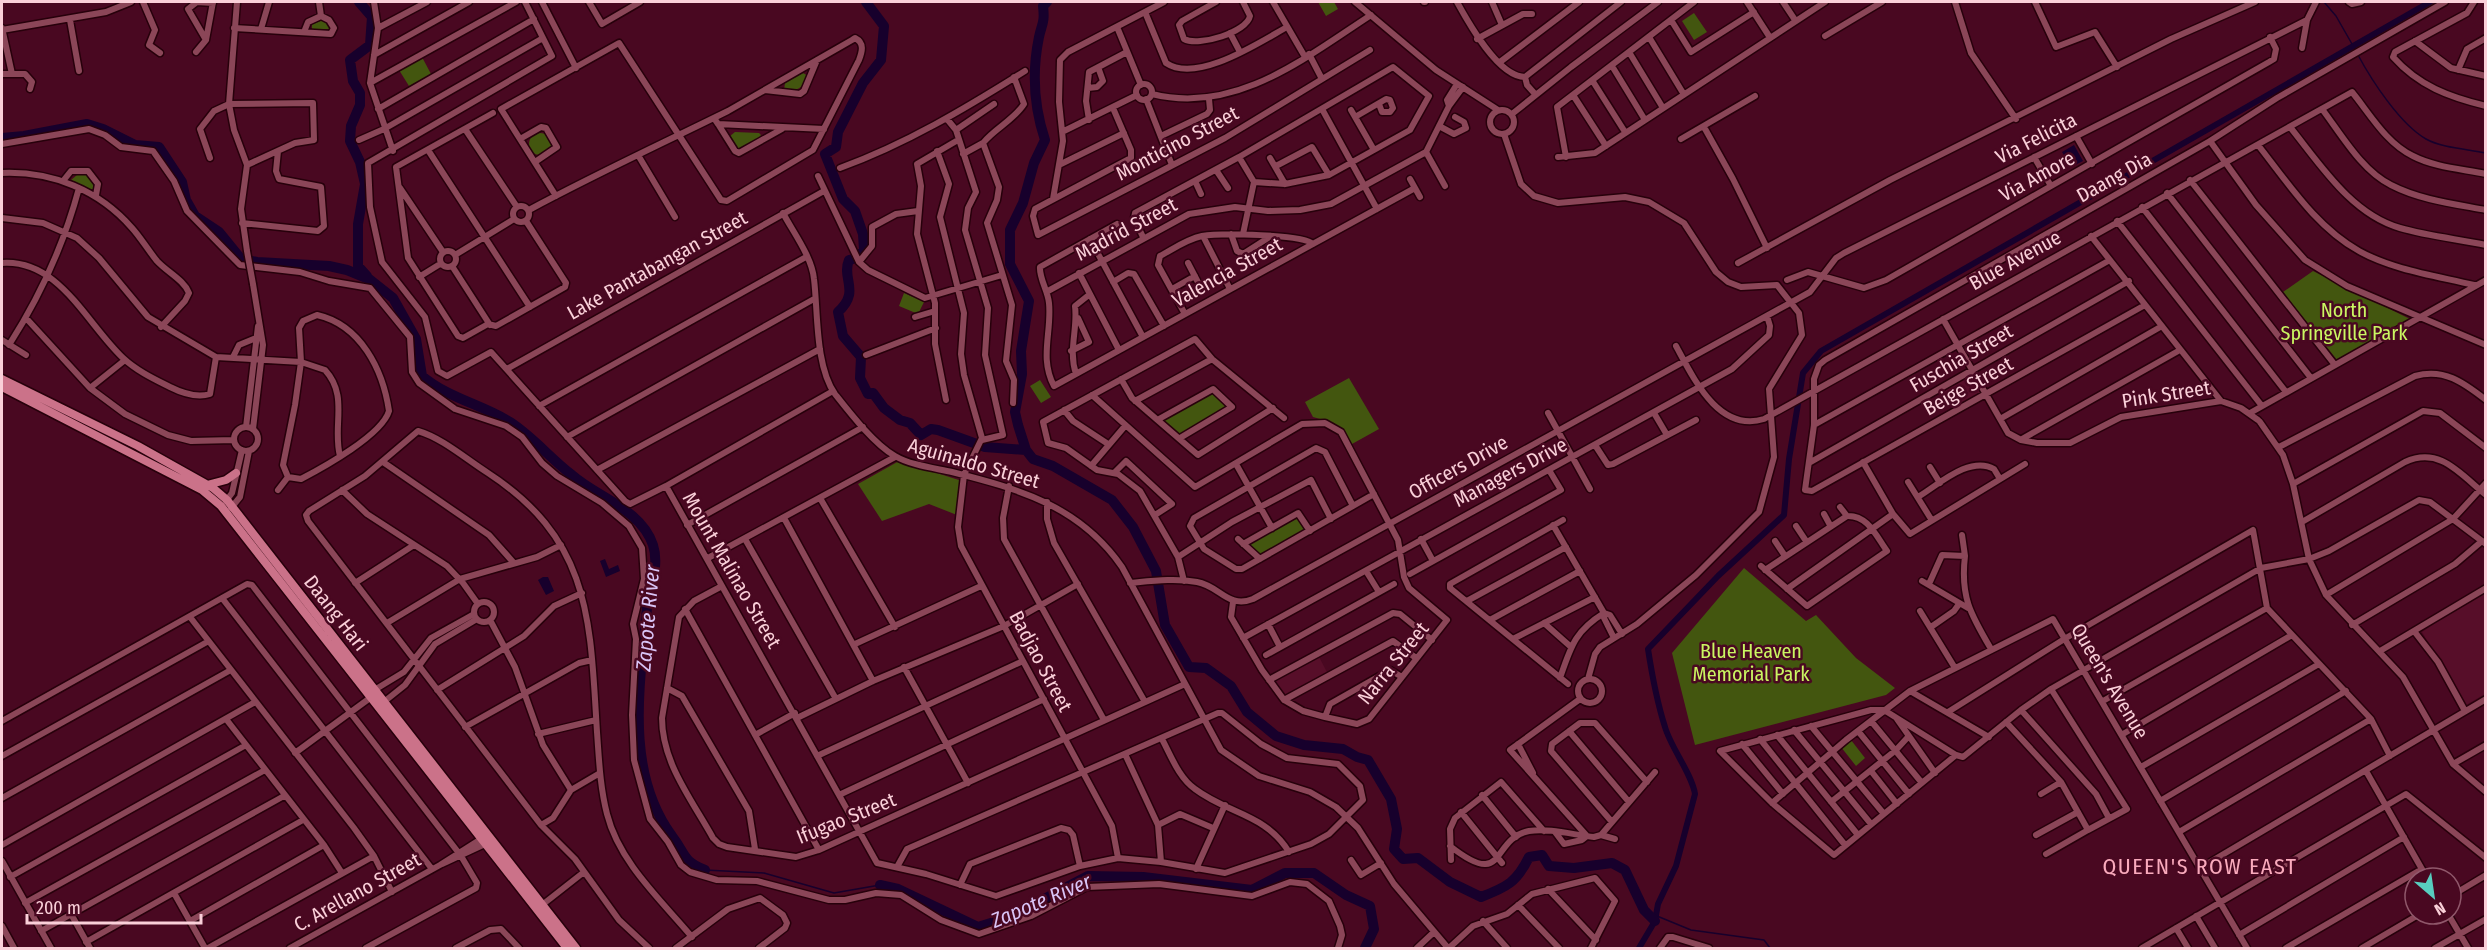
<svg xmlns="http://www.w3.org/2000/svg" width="2487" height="950" font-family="'Fira Sans Condensed',sans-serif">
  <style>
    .built { fill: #570e29 }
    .green { fill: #43560f }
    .water { fill: #17002c }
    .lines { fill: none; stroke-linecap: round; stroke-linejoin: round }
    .stream { stroke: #17002c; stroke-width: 1.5 }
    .canal { stroke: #17002c; stroke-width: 6 }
    .river { stroke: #17002c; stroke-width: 10 }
    .minor-casing { stroke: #27000b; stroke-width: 9 }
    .major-casing { stroke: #27000b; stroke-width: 11 }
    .minor { stroke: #8b4658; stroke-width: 6 }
    .major { stroke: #cb7289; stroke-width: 8 }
    .minor-bridge-casing { stroke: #27000b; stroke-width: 9; stroke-linecap: butt }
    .minor-bridge { stroke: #8b4658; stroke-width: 6 }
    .labels { text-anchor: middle; stroke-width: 5; stroke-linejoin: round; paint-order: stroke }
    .street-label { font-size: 20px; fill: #fad0d9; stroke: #490821 }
    .park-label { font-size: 20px; fill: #caf662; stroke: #490821 }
    .water-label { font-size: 21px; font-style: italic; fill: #d9c4f6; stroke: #490821 }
    .quarter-label { font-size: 22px; letter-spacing: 1.5px; fill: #f9aabc; stroke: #490821 }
  </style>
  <rect width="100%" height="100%" fill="#490821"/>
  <path class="built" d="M1971,372L1983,394L1953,411L1941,389Z
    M2485,590V694L2466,705L2422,632Z
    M1318,655L1328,674L1285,697L1274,680Z"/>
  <path class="green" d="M1318,2H1334L1338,9L1326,16Z
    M1694,13L1707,32L1694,40L1682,21Z
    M324,20L330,27L329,29H312V24Z
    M422,57L431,74L409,86L399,70Z
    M803,73L808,76C803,89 797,91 784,90L785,83Z
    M735,132L759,133L761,135L757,140L738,149L730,136Z
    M529 144a11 11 0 1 1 22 0a11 11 0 1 1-22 0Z
    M84,173L93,180V189H89L71,180L77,175Z
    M2313,271L2410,319L2337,360L2283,292Z
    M904,293L924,302L918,314L899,306Z
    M1349,378L1379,429L1352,444L1334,423L1313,417L1305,402Z
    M1040,380L1051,397L1041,403L1030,386Z
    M1212,392L1229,407L1180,435L1162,419Z
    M899,461L962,481L957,515L929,504L882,521L858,484Z
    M1297,516L1307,530L1261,556L1248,544Z
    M1744,568L1806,621L1816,615L1856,658L1895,688L1886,695L1695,745L1672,653Z
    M1851,740L1865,758L1856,766L1841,747Z"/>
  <path class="water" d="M2074,145L2083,161L2071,167L2062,152Z
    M605,559L609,569L618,565L620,571L606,577L600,561Z
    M543,577H548L554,591L546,595L538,580Z"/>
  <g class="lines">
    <path class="stream" d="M2324,2L2336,16L2356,51
      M2358,55C2372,81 2400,124 2426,139C2442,148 2467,149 2486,153
      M705,870L764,873L834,893L880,885
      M1657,916L1691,930L1764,940L1770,948"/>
    <path class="canal" d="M1639,948L1655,921L1658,904L1676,866L1695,794C1692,774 1671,748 1665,727C1657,702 1652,675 1648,649L1718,576L1784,515L1789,459L1803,373L1821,351L2430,2"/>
    <path class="river" d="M359,2L372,17L370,45L350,60L353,81L360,93V105L351,126L350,141L360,162L365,184L358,224V266L367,276
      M866,2L884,26L881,60L863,83L838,132L836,147L825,154L843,199L855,211L863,234L864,250L857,258L849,260C841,279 861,291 838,312L843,336L861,357L860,378L868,394L873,393L884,408L900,420L910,423L921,435L931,429L938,430L985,447L1026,450
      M1047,2L1043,6C1045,23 1042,23 1039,37C1032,71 1034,107 1045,140L1034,163L1023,203L1010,230V264L1029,301L1021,351L1022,374L1015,412L1018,425L1026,450L1033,459L1053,466L1112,500L1133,527L1156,571L1165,625L1189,667L1206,668L1231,686L1247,712L1276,736L1304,745L1343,749L1357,757L1368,760L1391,799L1397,829L1394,849L1403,859L1418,858L1450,882L1481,897C1507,887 1517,882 1529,857L1542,855L1549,866L1574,868L1612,863L1625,870L1644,910L1655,921
      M2,138L24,136L87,124L103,129L135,145L159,147L182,182L186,200L195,216L219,232L241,259L257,262L329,266L347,270L369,279L393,298L416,339L422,376C450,399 481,404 510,422C533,437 550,458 572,475C598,498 641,509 653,545C660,567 649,587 647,608C640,684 624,771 672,836C686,854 682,861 705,870
      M880,885L898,889L978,927L1010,917L1088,876L1143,877L1252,890L1285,873H1314L1346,895L1370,906L1374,929L1365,948"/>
    <g class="minor-casing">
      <path id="minor" d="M143,2L155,30L149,45L160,53
        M237,2L229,104L234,130L247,165L241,209L247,251
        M319,2L321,16
        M374,2L378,28L370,83L393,151
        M525,2L552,56L368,163L370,207L382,262L425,317L438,371L447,376L491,352L625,501L630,504L666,486L877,863L926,874L996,896L1080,866L1118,858L1161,862L1225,873L1311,844L1329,834L1363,800L1360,786L1338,764L1287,758L1261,744L1222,713H1218L907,849L897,867
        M542,2L576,68
        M589,2L602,24L640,2
        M1216,2L1182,21L1179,25L1184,39C1199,47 1247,32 1250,16L1243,2
        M1273,2L1305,57
        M1355,2L1436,70L1498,110
        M1424,2H1425
        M1457,2C1468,22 1498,77 1525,77
        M1492,2L1502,25
        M1747,2L1769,36
        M1783,2L1795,20
        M1955,2L1971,53L2016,119
        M2035,2L2056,47L2095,32L2117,67
        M2349,2L2352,4L2361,2
        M2474,2L2467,13L2395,52L2393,57C2419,86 2449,97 2486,106
        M1145,12L1166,63C1197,84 1260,42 1287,27
        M70,20L79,71
        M1671,20L1691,52L1754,12
        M1117,27L1141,85
        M2,28L12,74
        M234,28L331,34L334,28L329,20L321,16
        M378,28L427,2
        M261,29L269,2
        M2,30L106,12L131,2
        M304,32L308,22L321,16
        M1230,33L1240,52
        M1825,36L1882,2
        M1649,37L1683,93
        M1477,39L1523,14H1532
        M206,40L188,9L197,2L213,3
        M2415,41L2451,68L2486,76
        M2302,48L2307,20L2316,2
        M196,52L206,40L213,2
        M1629,52L1663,108
        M1309,54L1322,79
        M374,55L469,2
        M1500,62L1579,2
        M1612,66L1645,120
        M2458,70L2467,49L2486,38
        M2,74H25L32,82L30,89
        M1525,77L1621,2
        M1525,77L1527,85L1535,94
        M1592,80L1625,132
        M370,83L516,2
        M1136 92a8 8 0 1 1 16 0a8 8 0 1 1-16 0Z
        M1088,88L1097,87L1103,81L1098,67
        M765,90L800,94L804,91L817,60
        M1152,94C1235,115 1305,58 1371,15
        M1573,95L1606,146
        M1146,99L1172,165
        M1449,106L1447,100L1457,84
        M1113,108L1131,150V158L1035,209L1033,216L1038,235L1225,138L1370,50
        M378,109L534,19
        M1322,109L1377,209
        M2322,109C2341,134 2362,171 2391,185C2420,200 2454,204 2486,210
        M1490 122a12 12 0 1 1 24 0a12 12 0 1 1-24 0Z
        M1351,110L1374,150
        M493,113L396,167L408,258L458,336L463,338L488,324L496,326L565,287L566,283L526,221
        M1512,114L1571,67L1658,2
        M1355,117L1386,99L1390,100L1393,108L1390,112H1382L1379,104
        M714,118L718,124L824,129
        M947,119L956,130L976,192L968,208L965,230L988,308L985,355L1003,435L982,440
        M1089,120L1086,101L1089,72L1127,52
        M718,124L735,151L739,153L782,129
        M1439,126L1454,134L1466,128L1464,122L1455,117
        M1704,127L1733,179L1767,248
        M2290,127C2320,164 2351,214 2400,228C2428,236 2457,239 2486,245
        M465,129L517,207
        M956,130L994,104
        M1064,131L1137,95
        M1504,134L1521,184L1534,196L1558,203L1625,197L1649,202L1684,223L1716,272L1728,282L1741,287L1777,285L1799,313L1802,335L1769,389L1774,457L1759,512L1696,575L1637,624L1600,647L1595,654L1588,679
        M1161,136L1207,114L1210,110L1209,99
        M2076,136L2092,164
        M520,139L541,127L546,128L557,147L535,162
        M1681,139L1755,96
        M359,140L384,129L543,38
        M2210,141L2256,205L2305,260L2347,286L2486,345
        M2,144L89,129L105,135L121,147L153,151L174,181L187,211L240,265L300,272L329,281L370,288L410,337L412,372L419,383L455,409L506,426L522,437L542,463L557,476L602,503L629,526L642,548L644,579L633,624L636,639L632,715L634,760L650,819L668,842L681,865L690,872L717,880L757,881L829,900H845L876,893L901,895L941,920L979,934L1031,916L1087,887L1159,884L1252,896L1290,882L1307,884L1329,901L1340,926L1342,935L1338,948
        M2258,145C2288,183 2316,227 2359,251C2393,270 2437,276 2474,285
        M428,150L530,307
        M937,151L949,184L940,217L964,313L961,354L964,375L982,438L964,475L958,527L961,546L1112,826L1118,858
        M1426,152L1449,106L1463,87
        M1426,152L1445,186
        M963,154L983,143
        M638,155L675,217
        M1239,157L1254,182L1243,234
        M1558,157L1595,153L1825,2
        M1566,157L1557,107L1694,2
        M2034,157L2051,186
        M210,158L200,129L214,111L229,104L313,103L314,140L295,143L247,165
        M1270,158L1285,184
        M1061,164L1124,133
        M1276,166L1312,147L1329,175
        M840,168C906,144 966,108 1025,71
        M1216,170L1228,188
        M2,173C52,171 99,190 132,228C141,238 148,250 157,261C167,272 184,280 189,293L185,301L161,327
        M818,176L859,262L868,270L925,298L1002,275
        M1410,179L1420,197
        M2190,180L2335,365
        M63,181L71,171H88L98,184L96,195
        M1195,181L1201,194
        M400,188L443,252
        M2167,193L2311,378
        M1053,199L1063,141L1059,102L1060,60L1068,52L1164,2
        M513 214a8 8 0 1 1 16 0a8 8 0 1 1-16 0Z
        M2142,207L2286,392
        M529,210C594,175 661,144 728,111L852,40L855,38C865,43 862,52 859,60L813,150L727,201L721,200L619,43L501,109L556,196
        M783,213C793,232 812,257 814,279C818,311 815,366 835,394C850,413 874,444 895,456C910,465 934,468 952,472C1019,489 1080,506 1122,567L1221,750L1259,776L1310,792L1336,807L1358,828L1394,884L1448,948
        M2,218L43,223L77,238L99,258L148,317L216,357L301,362L325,370C349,396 332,426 340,456
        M2117,221L2262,406
        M242,223L318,231L324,226L321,187L279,179L276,171L278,151
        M1117,224L1040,267C1039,278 1048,291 1049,303C1052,332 1039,358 1054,386L1415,188
        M1231,234L1237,251L1243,254L1268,238
        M1203,236L1230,289
        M2091,236L2221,401
        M1143,237L1134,218L1135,213L1239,157L1393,67L1429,96L1410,130L1329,175L1285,184L1254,182
        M1090,239L1143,337
        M440 259a8 8 0 1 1 16 0a8 8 0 1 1-16 0Z
        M455,255L514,219
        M859,262L872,246V227L896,214L918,211
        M2,263C59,259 86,323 123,358C137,371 154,379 170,387C182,393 197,398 210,394L216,357
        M1188,263L1201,288
        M1738,263L1890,180L2171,39L2255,2
        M452,266L490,325
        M1079,273L1119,350
        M419,277L440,264
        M1787,280L1808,272L1864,288L1886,280L2269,62L2274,59L2276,49L2270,37
        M1113,282L1128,273L1134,274L1164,326
        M1172,289L1195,276
        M1048,291L1189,214L1235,207L1268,211L1300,210L1331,204L1426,152
        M2145,305L1812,491L1805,490L1814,425V379L1819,365L1825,360L2210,141L2277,98L2445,2
        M1185,314L1158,265L1160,256C1173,249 1187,239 1202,236C1219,233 1304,234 1313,244
        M317,315C361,325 383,370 389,411C382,435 324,467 301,479L288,477L283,465L295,405L301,362L299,328L303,321Z
        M915,317L935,311
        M26,318L90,388L125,414L168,435L191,441L234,440
        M1943,319L2008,433L2021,440L2037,443H2070L2121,417L2221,401L2241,408L2258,420
        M2,340L26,355
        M9,345C41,295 64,244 79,188
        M1676,346C1693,377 1718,433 1764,419L2352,92C2370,114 2386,143 2413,156C2434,167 2462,169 2486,174
        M1071,351L1089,342L1078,318
        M866,355L936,328
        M233,357L239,345L256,338
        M507,369L824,191
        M1076,374C1068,350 1078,329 1075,306L1090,294
        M1121,379L1132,398L1198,455L1273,408
        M90,388L125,360
        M1092,395L1195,487L1302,424L1325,423L1341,432L1398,540L1404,577L1409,588L1447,620L1369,719L1357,724L1325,717L1303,711L1284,700L1262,670L1231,617L1233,602
        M946,400L935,344V303L917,234L921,186L917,164L958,140
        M1135,401L1212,359
        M1013,403L1014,380L1006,361L1012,305L987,223L997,200L999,187L983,143C995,128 1014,120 1024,104L1014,77
        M539,406L806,257
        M1064,410L1073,421L1108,444
        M1548,413L1590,489
        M1654,413L1667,435
        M2250,413L2486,280
        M1159,419L1213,389L1232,407L1180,438
        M2000,419L2162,326
        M2260,422L2283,455L2293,484L2309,559L2326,595L2403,677L2453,764L2486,792
        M1814,425L2110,260
        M246,427L258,326
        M234 439a12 12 0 1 1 24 0a12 12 0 1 1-24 0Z
        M253,429L263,345L253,284
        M567,437L814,299
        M2022,439L2180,350
        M1595,445L1608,465L1613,464L1696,420
        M2279,447L2415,376C2444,368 2463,382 2486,400
        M383,462L489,535L513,562
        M1863,462L1893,514L1910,534L2025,464
        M1809,463L2129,281
        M1236,464L1272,528
        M1091,466L1125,426
        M1930,467L1940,483
        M597,470L820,349
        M1114,473L1126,461L1172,504L1155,515
        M1908,482L1931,519
        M2293,484L2423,411L2440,413L2486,448
        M666,486L833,391
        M1009,486L1003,518L1004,539L1104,720
        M278,490L288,477
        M342,490L367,514L447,566L463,583L478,604
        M1918,497C1938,485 1970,455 1994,469L2000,479
        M820,498L895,627
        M226,501L232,493L242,450
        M1047,502V519L1054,543L1145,702
        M1353,506L1325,452L1316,448L1194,518L1190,526L1204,549L1236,569H1242L1374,494
        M1840,507L1847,516
        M231,508L240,497L249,451
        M1824,514L1830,525
        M784,518L873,681
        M1563,520L1450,584V588L1568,684
        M2302,522L2405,462C2440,446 2460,474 2486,495
        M687,525L863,427
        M1553,525L1604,613V618L1614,638
        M1796,526L1806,541
        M1962,535L1965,556
        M745,539L836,699
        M1238,539L1260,559
        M1421,539L1433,561
        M1775,541L1785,556
        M1243,544L1298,513L1310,531
        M1178,557L1232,522L1311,480L1331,519
        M708,558L895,457
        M1761,566L1807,606L1887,551C1876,536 1868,515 1847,516L1765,570
        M1366,571L1379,592
        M1410,574L1561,490L1549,470
        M1184,581L1178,557L1140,491L1118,474L1097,470L1066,448L1048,443L1043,422L1195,339L1212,359L1284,418
        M1922,581L1968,608
        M355,583L414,545
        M1130,583C1152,581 1175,578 1197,582C1220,586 1228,609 1253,599L1810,292L1836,258L1844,253L2307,20
        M1929,584L1942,555L1965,556C1960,597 1971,615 1991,649
        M722,586L694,601L679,617L662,718C662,763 692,800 713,838L719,844L727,847L796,857L819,850L1185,684
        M1787,589L1893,514
        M2326,595L2453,519L2486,483
        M222,598L432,869
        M1467,601L1566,547
        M474 612a10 10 0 1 1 20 0a10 10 0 1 1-20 0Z
        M685,609L819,850
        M1920,611L1955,668
        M1604,613L1610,615L1622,634
        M190,617L354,828L374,856L392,892
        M490,620L515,667L543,745L571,790
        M1490,620L1580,571
        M387,623L460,579L537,557L561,545
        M1544,623L1571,647
        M1268,624L1280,647
        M2352,625L2455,564L2482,541
        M1931,627L1954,611L1959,604
        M2414,631L2438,662L2465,711
        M1243,638L1732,369L1769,335L1770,326L1767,316
        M1513,639L1595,597
        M855,644L981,586
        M2380,651L2486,588
        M1266,655L1394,584
        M904,667L968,783
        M1560,678C1571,646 1575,631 1604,613
        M1578 691a12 12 0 1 1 24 0a12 12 0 1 1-24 0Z
        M1269,680L1393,613L1400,614L1432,640
        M667,688L682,696L749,811L755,849
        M376,689L404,672L431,638L474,614
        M437,690L524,636L554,606L582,593
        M1910,691L1989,737
        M1284,700L1393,641L1416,658
        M385,701L405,685L435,644L477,619
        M2103,701L2267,608
        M2021,710L2096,794L2109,818
        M1948,712L2066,638L2253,530L2267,608L2371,719L2390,756
        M1325,717L1330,704L1390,670L1402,677
        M797,718L873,681L1004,626L1078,584
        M226,719L324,845L342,873
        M1897,719L1935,773
        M2,721L247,584L252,585L458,852
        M1871,721L1922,783
        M2006,722L2061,782L2088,830L2127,809L2051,689
        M1811,726L1884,814
        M465,727L579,663L592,660
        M1794,730L1871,824
        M1569,731L1629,802
        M1858,731L1909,794
        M538,734L596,720
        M2123,734L2292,635
        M755,735L795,713
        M1777,735L1858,835
        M1162,739C1171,756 1179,778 1195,789C1228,814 1266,814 1289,852
        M1760,739L1845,845
        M1518,744L1533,773
        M1742,744L1783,794
        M295,753L370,698
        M1125,754L1158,825L1161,862
        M1956,755L1834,855L1772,803L1720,751L1871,710H1884L1956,755L1963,757L2021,710L2051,689L2261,568L2309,559L2329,551L2419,500L2430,502L2486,544
        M2,756L207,642
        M817,756L1023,661
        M2453,764L2486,745
        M2141,767L2319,664
        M1871,771L1897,804
        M2366,771L2427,878
        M2041,794L2061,782
        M839,795L1044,699
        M1482,795L1516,837
        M2,798L229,671
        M2160,801L2346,691
        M1831,802L1896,750L1908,737
        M1772,803L1846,740L1910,691L2053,619L2247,948
        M1461,812L1502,863
        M1612,822L1551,751L1552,744L1580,723H1595L1647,782
        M541,825L553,818L571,790L600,773
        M1158,825L1180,814L1213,828
        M1555,832L1564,844L1582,840L1587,836L1510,750L1580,699
        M2179,832L2371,719
        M1601,835L1655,772
        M2036,835L2078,812
        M2,845L255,702
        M1450,846C1507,891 1490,839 1529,831C1550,828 1574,835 1594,837L1601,835L1615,839
        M2046,854L2088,830
        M1351,860L1361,875L1381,863
        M1451,860L1450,829L1455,818L1501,782L1544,831
        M2,861L51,948
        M442,864L485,844
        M2200,868L2486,699
        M1196,869L1225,805
        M10,877L246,745
        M960,885L970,864L1061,828L1069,830L1073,835L1080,866
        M1548,889L1596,940
        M174,893L205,948
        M2451,896L2486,875
        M25,903L265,770
        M542,905L584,872
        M1518,905L1559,948
        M71,914L90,948
        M2448,914L2468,948
        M2196,916L2215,948
        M190,921L324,845
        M1483,921L1507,948
        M2,926L14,948
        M2176,928L2188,948
        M41,931L284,796
        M2239,935L2404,837
        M86,942L303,820
        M208,948L374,856
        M290,948L440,865L481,839
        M366,948L476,888L477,883L461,856
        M456,948L490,930L501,929L519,948
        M649,948L619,920L575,859L541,825L308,521L306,515L309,511L365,476L418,431C442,438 466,459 488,473C592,541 590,621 597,732C599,759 600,787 607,814C619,862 661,900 692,937
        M676,948L728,909L760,898L783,915L787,923L785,928L759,948
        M1417,948L1434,932
        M1449,948L1473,926L1507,914L1532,894L1595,878L1615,901L1591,948
        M1660,948L1668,937H1673L1709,948
        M2142,948L2406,794L2486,858
        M2286,948L2422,869
        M2362,948L2420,914
        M2435,948L2486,919"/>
    </g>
    <g class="major-casing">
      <path id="major" d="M2,379L138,446L213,488L227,500L576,948
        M2,387L202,490L221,506L567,948
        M207,485L226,480L236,473"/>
    </g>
    <use href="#minor" class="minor"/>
    <use href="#major" class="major"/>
    <g class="minor-bridge-casing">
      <path id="minor-bridge" d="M247,251L253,284"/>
    </g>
    <use href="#minor-bridge" class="minor-bridge"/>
  </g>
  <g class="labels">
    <g class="street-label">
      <text transform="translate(2036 138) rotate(-27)" y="7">Via Felicita</text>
      <text transform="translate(1177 143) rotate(-28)" y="7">Monticino Street</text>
      <text transform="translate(2037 176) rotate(-29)" y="7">Via Amore</text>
      <text transform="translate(2114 177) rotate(-29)" y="7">Daang Dia</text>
      <text transform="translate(1126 229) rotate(-28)" y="7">Madrid Street</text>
      <text transform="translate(2015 260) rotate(-29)" y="7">Blue Avenue</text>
      <text transform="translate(657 265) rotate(-29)" y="7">Lake Pantabangan Street</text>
      <text transform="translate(1227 272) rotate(-29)" y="7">Valencia Street</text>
      <text transform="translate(1961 358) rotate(-30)" y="7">Fuschia Street</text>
      <text transform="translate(1968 386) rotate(-29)" y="7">Beige Street</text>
      <text transform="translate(2166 394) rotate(-9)" y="7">Pink Street</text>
      <text transform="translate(974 463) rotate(16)" y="7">Aguinaldo Street</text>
      <text transform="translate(1458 467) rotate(-29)" y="7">Officers Drive</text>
      <text transform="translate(1510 472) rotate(-28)" y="7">Managers Drive</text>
      <text transform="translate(732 570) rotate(60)" y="7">Mount Malinao Street</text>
      <text transform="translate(336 613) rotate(52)" y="7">Daang Hari</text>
      <text transform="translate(1041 661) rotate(62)" y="7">Badjao Street</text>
      <text transform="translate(1393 663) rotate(-51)" y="7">Narra Street</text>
      <text transform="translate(2110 681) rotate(59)" y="7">Queen's Avenue</text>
      <text transform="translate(846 818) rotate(-22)" y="7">Ifugao Street</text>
      <text transform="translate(357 892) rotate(-29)" y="7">C. Arellano Street</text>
    </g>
    <g class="park-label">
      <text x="2344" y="317">North<tspan x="2344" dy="23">Springville Park</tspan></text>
      <text x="1751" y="658">Blue Heaven<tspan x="1751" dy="23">Memorial Park</tspan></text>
    </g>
    <g class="water-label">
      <text transform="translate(648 618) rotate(-85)" y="7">Zapote River</text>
      <text transform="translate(1041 901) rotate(-23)" y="7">Zapote River</text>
    </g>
    <g class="quarter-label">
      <text x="2200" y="874">QUEEN'S ROW EAST</text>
    </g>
  </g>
  <rect width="2487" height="950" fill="none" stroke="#fad0d9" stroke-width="6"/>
  <g transform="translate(2433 896) rotate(151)"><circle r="28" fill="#490821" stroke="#90586b" stroke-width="1.5"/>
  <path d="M0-4.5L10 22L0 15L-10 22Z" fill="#58cebf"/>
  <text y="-9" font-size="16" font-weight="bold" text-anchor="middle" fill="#fad0d9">N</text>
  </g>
  <path d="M27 914v9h174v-9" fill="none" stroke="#fad0d9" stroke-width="3"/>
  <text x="36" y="914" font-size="18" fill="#fad0d9" stroke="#490821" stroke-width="4.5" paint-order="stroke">200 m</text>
</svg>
